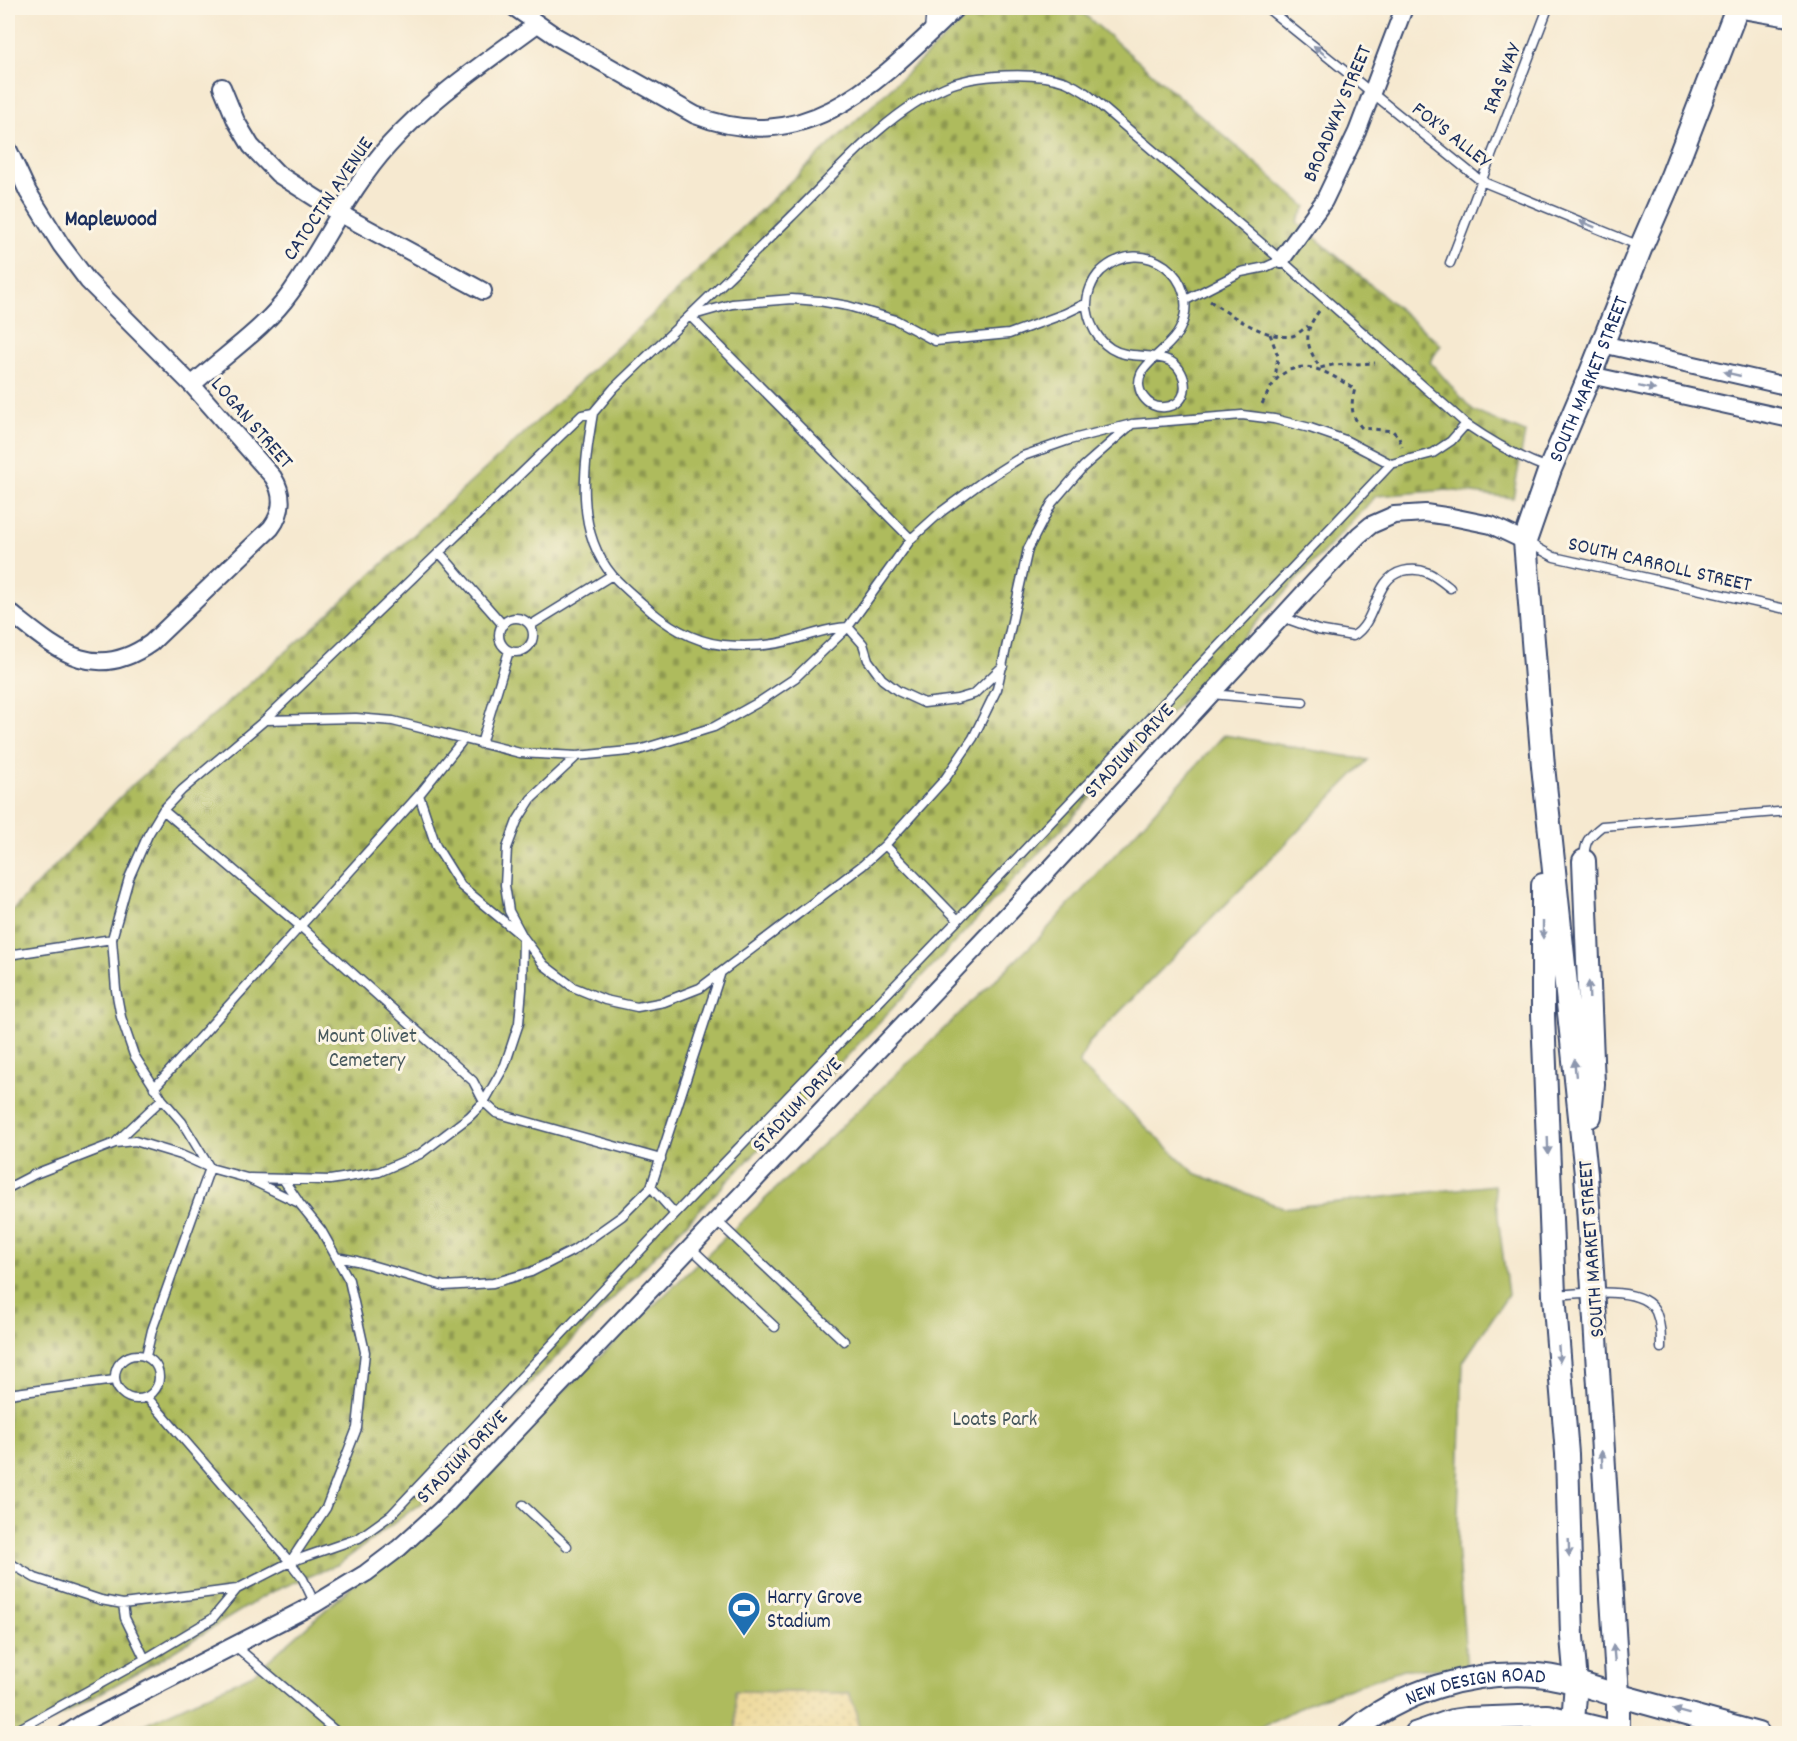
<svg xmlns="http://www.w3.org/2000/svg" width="1797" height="1741" font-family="Dekko,sans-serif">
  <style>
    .green { fill: #aebb5d; stroke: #64755e; stroke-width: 1.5 }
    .sand { fill: url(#sand-dots); stroke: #84847e; stroke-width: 1.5 }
    .cemetery { fill: url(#cemetery-stones); stroke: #64755e; stroke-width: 1.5 }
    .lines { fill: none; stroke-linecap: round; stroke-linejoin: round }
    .lane-casing { stroke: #3c4b6f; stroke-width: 11 }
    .street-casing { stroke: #3c4b6f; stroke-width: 20 }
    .secondary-casing { stroke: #3c4b6f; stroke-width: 26 }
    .path { stroke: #3c4b6f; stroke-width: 3; stroke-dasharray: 4.5 4.5; stroke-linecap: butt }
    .lane { stroke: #fff; stroke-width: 8 }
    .street { stroke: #fff; stroke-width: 16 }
    .secondary { stroke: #fff; stroke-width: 22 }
    .oneway { fill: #8d97ae }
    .labels { text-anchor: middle; stroke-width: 6; stroke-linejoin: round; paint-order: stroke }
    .street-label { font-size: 21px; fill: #1b2f5e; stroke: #fcf5e5 }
    .park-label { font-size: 21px; fill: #47595e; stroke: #fcf5e5 }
    .poi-label { font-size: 21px; fill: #1b2f5e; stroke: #fcf5e5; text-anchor: start }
    .neighbourhood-label { font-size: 22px; font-weight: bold; fill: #1b2f5e; stroke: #fcf5e5 }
  </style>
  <defs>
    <pattern id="sand-dots" width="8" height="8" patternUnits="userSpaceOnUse" patternTransform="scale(1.5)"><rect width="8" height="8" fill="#eeda9e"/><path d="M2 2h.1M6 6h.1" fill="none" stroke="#ccbb8a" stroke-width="1.8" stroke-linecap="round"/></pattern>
    <pattern id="cemetery-stones" width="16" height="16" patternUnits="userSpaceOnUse" patternTransform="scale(1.5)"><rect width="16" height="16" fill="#aebb5d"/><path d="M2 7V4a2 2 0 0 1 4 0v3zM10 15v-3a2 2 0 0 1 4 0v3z" fill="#8d9850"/></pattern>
  </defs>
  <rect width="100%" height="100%" fill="#fcf5e5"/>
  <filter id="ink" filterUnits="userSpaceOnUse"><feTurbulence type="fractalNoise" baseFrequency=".0167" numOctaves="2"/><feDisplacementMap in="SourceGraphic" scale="12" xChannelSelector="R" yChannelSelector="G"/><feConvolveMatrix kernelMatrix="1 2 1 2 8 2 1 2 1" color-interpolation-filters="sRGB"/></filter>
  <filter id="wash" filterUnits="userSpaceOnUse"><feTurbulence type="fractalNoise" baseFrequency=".008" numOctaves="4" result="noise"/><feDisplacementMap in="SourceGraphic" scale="24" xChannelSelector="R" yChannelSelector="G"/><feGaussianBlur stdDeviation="1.35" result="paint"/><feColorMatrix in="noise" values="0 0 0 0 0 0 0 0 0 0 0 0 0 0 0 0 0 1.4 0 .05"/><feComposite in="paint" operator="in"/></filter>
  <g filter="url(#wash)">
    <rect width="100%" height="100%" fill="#f6e9d0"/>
    <path class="green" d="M1224,735L1368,760L1088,1044L1079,1064L1195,1173L1283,1208L1494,1185L1508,1295L1463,1362L1457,1545L1467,1669H1403L1307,1703L1248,1734H123L253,1674L460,1490L1038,939Z"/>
    <path class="sand" d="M735,1691L849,1693L857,1713L860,1733H736Z"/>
    <path class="cemetery" d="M977,8H1077L1306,207L1297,222L1441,345L1430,362L1473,411L1525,433L1513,498L1447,490L1376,496L763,1145L520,1394L421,1503L339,1564L269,1593L158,1661L43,1725L34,1734L8,1733V915L129,788L302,638L650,317L792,180Z"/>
  </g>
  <g filter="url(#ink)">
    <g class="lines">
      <g class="lane-casing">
        <path id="lane" d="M1267,8L1481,181L1640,246
          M929,31L931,8
          M1450,263L1548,8
          M1186,300L1241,272L1266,267L1281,260
          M1156,356C1151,362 1144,367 1141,374C1134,390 1147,409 1165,407C1191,405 1190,372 1170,361C1155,354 1140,357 1125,354C1103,350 1090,329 1087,308C1086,295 1092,280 1101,271C1143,232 1204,278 1180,329C1175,340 1164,348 1156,356
          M593,413C584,466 574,531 613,576C622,586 633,595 643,604C664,624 693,642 723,645C746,647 773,646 795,639C815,634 827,628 848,627L863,644L868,660L882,679L898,691L924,703L957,699L974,694L1003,666
          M911,539L690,316L732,304L792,299L819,301L848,306L896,320L935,341L1009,334L1064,314L1087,303
          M1527,542L1554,557L1790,610
          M439,552L503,625
          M1282,617L1318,630L1353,636C1378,622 1373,578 1403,571C1424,566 1435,576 1450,588
          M499 635a17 17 0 1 1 34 0a17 17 0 1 1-34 0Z
          M531,625L612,575
          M1211,694L1303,702
          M265,720L356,718L393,721L520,753L577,756L639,750L714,727L759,702L795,678L848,627L911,539L941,512L982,482L1023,456L1069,440L1132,424L1242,415L1274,419L1310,428L1345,440L1391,464
          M481,744L509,651
          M577,756L531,799L517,821L507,848L505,885L509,911L523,937L544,965L573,987L605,1000L637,1007L664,1002L700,988L863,865L885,845L945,779L973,738L997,689L1028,549L1052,503L1083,467L1132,424
          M163,810L300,926L473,1081L484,1102L496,1113L661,1159
          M885,845L958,920
          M1584,860C1585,841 1587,838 1602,826L1790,811
          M8,955L112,939
          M154,1088L419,795L463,740
          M115,1143L162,1099
          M249,1178L330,1180L379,1172L420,1154L469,1117L484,1102L505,1065L519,1023L522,989L523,937L461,886L436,846L419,795
          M283,1179L298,1201
          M651,1187L675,1214
          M8,1188L35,1174L115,1143L135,1141L181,1155L210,1168L247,1178L299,1203L321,1230L349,1280L365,1352L357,1428L326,1508L290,1562L237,1589L123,1604L101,1600L35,1578L8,1562
          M717,1221L844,1341
          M691,1248L775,1327
          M336,1257L357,1261L444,1286L493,1283L531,1272L574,1250L622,1216L651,1187L720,975
          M1555,1295C1580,1294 1643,1284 1656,1312C1661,1324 1661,1336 1661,1348
          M115 1377a22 22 0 1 1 44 0a22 22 0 1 1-44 0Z
          M146,1356L152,1330L210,1168L182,1122L162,1099L134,1055L121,1017L116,990L112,939L129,878L148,835L163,810L182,790L265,720L582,415L593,413L614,388C673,332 732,275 790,218C837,172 885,113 945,87C974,74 1036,71 1066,82C1073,85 1080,89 1086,93L1281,260L1466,424C1492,442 1517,457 1548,468
          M8,1394L115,1380
          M147,1397L290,1562L303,1579L315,1604
          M523,1505L567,1546
          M290,1562L359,1538L391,1515L675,1214L958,920L1391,464L1433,453L1451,441L1466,424
          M123,1604L125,1618L145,1659
          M234,1645L339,1734
          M10,1734L145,1659L212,1619L237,1589"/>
      </g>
      <g class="street-casing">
        <path id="street" d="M515,8L557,37L695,115C808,160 881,79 956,8
          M222,87L236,121L251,146L278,174L339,213L483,291
          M1281,260L1324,201L1357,132L1404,8
          M1602,344L1790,387
          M1590,375L1790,419
          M192,385C224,355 265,329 291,292C325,244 349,189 389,145C432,97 486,62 537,24
          M8,611C54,647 92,685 151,643L271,528C283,512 284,494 273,477L192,385L88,281L61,245L28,192L9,151
          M66,1734L83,1723L315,1604L366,1573L399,1548L443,1508L1027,894L1315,581L1359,535L1371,525L1394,515L1425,513L1452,517L1491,525L1525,541"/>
      </g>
      <g class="secondary-casing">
        <g id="secondary">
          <path d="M1748,8L1790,15"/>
          <path d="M1584,861L1593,1084L1590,1116"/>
          <path d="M1543,885V1015L1554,1295L1567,1454L1572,1637L1576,1683L1572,1734"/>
          <path id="s1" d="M1350,1734C1401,1691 1470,1670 1537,1675C1564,1677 1591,1688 1617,1695C1664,1708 1711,1721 1758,1734"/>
          <path d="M1415,1734L1452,1721L1466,1719L1547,1716L1621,1734"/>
          <path id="s2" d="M1618,1734V1695L1586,1174L1543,766L1525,541L1550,469L1590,375L1641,247L1672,176L1737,8"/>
        </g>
      </g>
      <path class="path" d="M1210,301C1230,315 1267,340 1292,336C1297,335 1303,329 1308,326
        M1319,311C1302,334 1306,345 1320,368L1332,365L1375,363
        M1270,334L1278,356L1275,379
        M1262,404C1267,395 1272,383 1280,376C1306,355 1332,376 1355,389C1350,405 1351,416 1362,428L1393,431L1399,438L1402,447"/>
      <use href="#lane" class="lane"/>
      <use href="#street" class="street"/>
      <use href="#secondary" class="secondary"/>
    </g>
    <defs><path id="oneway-solid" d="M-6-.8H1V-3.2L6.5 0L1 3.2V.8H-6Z" transform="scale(1.5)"/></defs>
    <g class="oneway">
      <use href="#oneway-solid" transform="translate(1320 51) rotate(-141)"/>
      <use href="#oneway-solid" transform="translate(1587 224) rotate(-158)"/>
      <use href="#oneway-solid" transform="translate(1732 374) rotate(-167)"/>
      <use href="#oneway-solid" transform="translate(1647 388) rotate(12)"/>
      <use href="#oneway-solid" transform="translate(1543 930) rotate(90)"/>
      <use href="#oneway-solid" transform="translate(1589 990) rotate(-92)"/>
      <use href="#oneway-solid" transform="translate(1575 1068) rotate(-96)"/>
      <use href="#oneway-solid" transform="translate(1548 1146) rotate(88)"/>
      <use href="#oneway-solid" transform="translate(1559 1354) rotate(86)"/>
      <use href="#oneway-solid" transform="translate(1602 1459) rotate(-93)"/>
      <use href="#oneway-solid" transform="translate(1569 1548) rotate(88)"/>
      <use href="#oneway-solid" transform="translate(1614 1653) rotate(-95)"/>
      <use href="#oneway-solid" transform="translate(1681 1712) rotate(-165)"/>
    </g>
  </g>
  <defs>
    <g id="stadium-pin" transform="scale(1.725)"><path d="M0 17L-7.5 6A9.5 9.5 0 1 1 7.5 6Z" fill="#1f6fb2" stroke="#fcf5e5"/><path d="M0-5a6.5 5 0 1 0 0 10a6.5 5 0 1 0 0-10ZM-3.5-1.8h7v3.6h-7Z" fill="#fff"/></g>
  </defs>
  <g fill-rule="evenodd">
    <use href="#stadium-pin" x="744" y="1608"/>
  </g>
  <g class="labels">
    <g class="street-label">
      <text transform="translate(1501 78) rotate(-69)" y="7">IRAS WAY</text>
      <text transform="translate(1336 113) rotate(-67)" y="7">BROADWAY STREET</text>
      <text transform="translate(1452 134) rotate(38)" y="7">FOX'S ALLEY</text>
      <text transform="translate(327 198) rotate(-56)" y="7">CATOCTIN AVENUE</text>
      <text dy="7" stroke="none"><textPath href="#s2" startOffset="1371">SOUTH MARKET STREET</textPath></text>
      <text transform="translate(253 422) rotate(49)" y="7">LOGAN STREET</text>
      <text transform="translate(1660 563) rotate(13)" y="7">SOUTH CARROLL STREET</text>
      <text transform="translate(1128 750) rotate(-47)" y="7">STADIUM DRIVE</text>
      <text transform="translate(796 1104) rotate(-47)" y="7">STADIUM DRIVE</text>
      <text transform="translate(1590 1249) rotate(-94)" y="7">SOUTH MARKET STREET</text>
      <text transform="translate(461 1456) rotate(-46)" y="7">STADIUM DRIVE</text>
      <text dy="7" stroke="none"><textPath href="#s1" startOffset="138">NEW DESIGN ROAD</textPath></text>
    </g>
    <g class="park-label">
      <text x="367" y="1042">Mount Olivet<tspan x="367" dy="24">Cemetery</tspan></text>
      <text x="995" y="1425">Loats Park</text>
    </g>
    <g class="poi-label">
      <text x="767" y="1603">Harry Grove<tspan x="767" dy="24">Stadium</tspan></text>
    </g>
    <g class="neighbourhood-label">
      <text x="111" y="225">Maplewood</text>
    </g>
  </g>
  <rect width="1797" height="1741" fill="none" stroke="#fcf5e5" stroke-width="30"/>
</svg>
